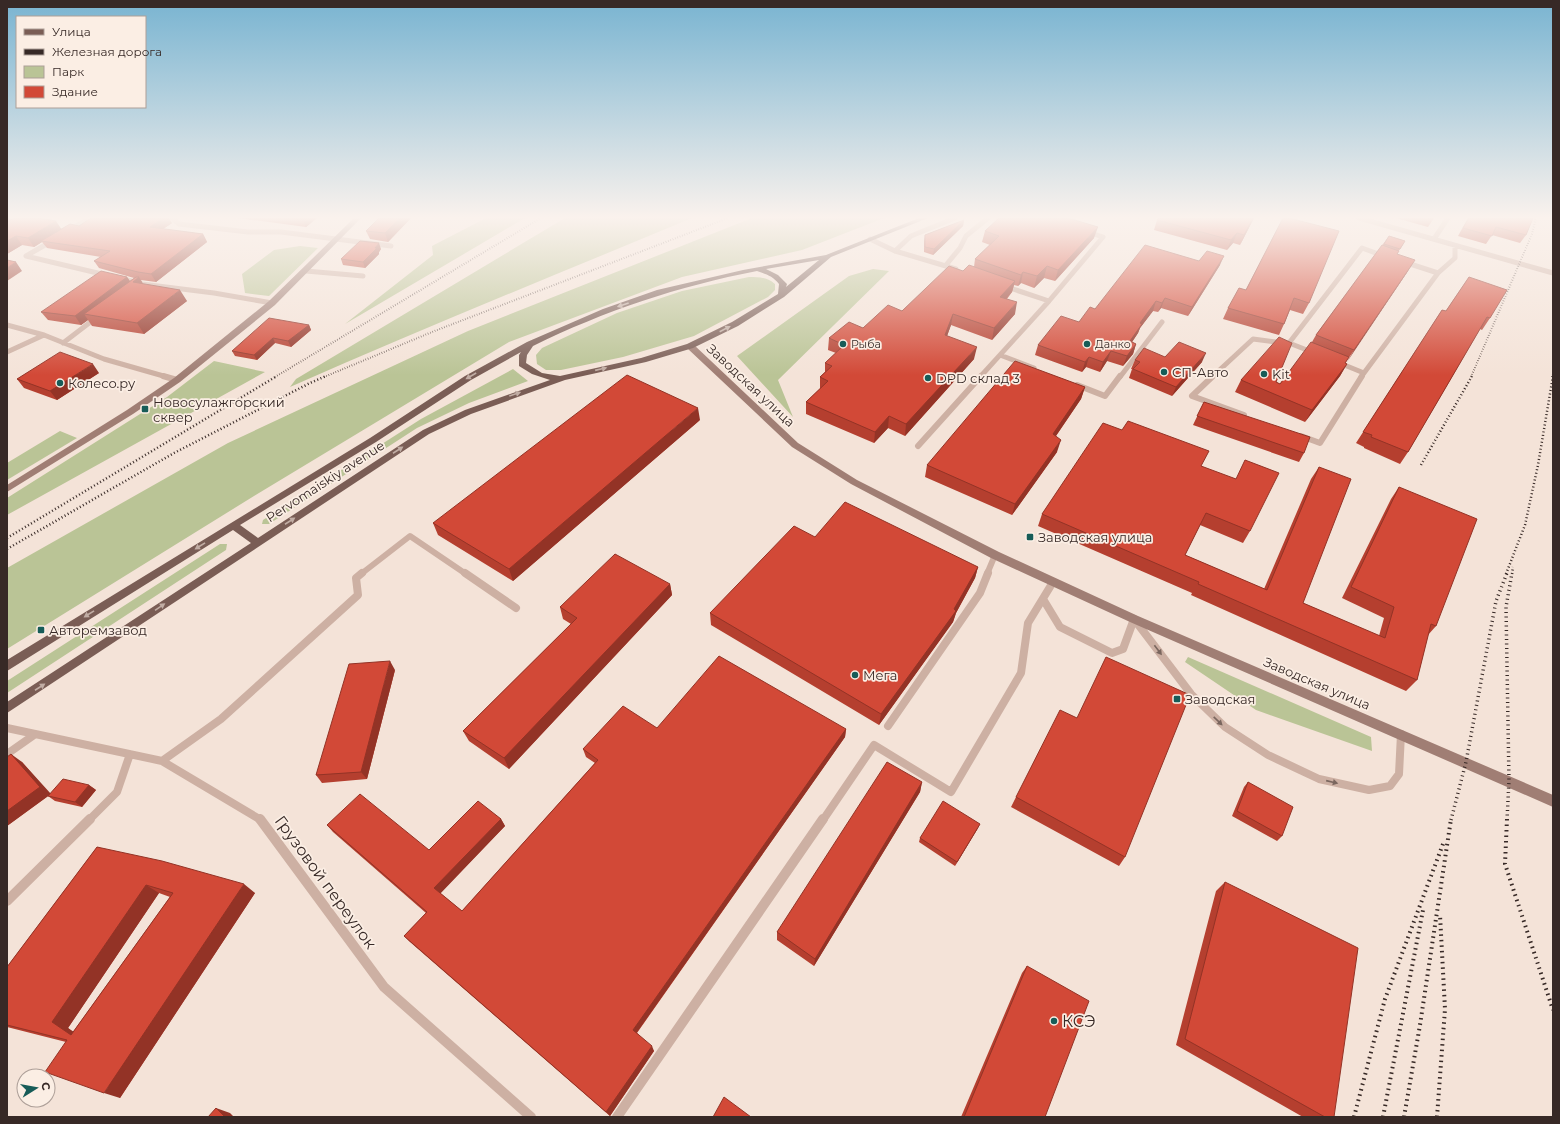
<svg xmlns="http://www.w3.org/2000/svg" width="1560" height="1124" font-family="Montserrat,sans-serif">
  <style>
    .green { fill: #bac496 }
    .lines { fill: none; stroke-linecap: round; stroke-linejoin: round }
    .service-far3 { stroke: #cdb0a3; stroke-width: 5 }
    .service-far2 { stroke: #cdb0a3; stroke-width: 6 }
    .service-far1 { stroke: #cdb0a3; stroke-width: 8 }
    .service { stroke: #cdb0a3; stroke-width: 10 }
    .secondary { fill: #a07e74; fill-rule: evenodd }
    .primary { fill: #7a5d55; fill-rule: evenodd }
    .rail-far3 { stroke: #372926; stroke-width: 2; stroke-dasharray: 0.5 2; stroke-linecap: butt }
    .rail-far2 { stroke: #372926; stroke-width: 2.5; stroke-dasharray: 1 2.5; stroke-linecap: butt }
    .rail-far1 { stroke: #372926; stroke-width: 3.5; stroke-dasharray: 1 3.5; stroke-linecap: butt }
    .rail { stroke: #372926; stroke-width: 4; stroke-dasharray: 1.5 4; stroke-linecap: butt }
    .wall { fill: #b53f2f; fill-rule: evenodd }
    .shaded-wall { fill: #933326 }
    .building { fill: #d24937; stroke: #933326; fill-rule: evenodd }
    .oneway { fill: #c1ada4 }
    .oneway2 { fill: #7a665e }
    .poi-dot { fill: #175c58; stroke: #fbeee4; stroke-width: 1.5 }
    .labels { text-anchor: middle; stroke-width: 3.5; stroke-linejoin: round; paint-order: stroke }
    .far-poi-label { font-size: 11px; fill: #372926; stroke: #fbeee4; text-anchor: start }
    .poi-label { font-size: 13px; fill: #372926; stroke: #fbeee4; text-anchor: start }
    .street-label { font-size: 13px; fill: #372926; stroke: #fbeee4 }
    .near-street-label { font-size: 16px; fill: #372926; stroke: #fbeee4 }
    .near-poi-label { font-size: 16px; fill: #372926; stroke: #fbeee4; text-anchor: start }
  </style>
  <rect width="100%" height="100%" fill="#f4e3d8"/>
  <path class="green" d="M486,218H525L345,324L433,255L432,246Z
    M565,218H692C558,274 423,328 290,387L296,379Z
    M752,218H884L802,250L682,277L509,342L254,496L7,649V568L228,443L468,331Z
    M300,246L318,248L269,296L245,293L242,274L274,250Z
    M873,269L889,271L778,380L793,417L737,356L849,276Z
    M749,277C759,277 767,277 775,284V290L768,297L694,336L623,357L561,370H546L537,364L536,355L542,348L617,313L682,291Z
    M214,361L265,372L7,515V498L167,397Z
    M513,369L528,381L469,403L417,428L269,524H262L263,520L421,419Z
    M60,431L77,438L7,480V463Z
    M220,544H227L226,550L7,693V681Z
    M1188,657L1371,737L1372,751L1256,710L1185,662Z"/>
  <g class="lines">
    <path class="service-far3" d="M172,218L179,224L248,232H281L391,246
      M1359,218L1553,273
      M69,230L85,221
      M870,239L895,251L956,269
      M1434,239L1448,218
      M52,241L26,256L106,275
      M895,251L911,236L955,218
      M1404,262L1438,273
      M946,265L960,248L966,236L988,218
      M306,271L363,276
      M120,278L142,284L214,293L272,303
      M1049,301L1103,237L1088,232
      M7,325L44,335
      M63,343L97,317
      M7,352L44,335L104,359L167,377
      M1312,352L1289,343L1362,248L1384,256
      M1000,355L1034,368
      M1337,362L1364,373
      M980,377L1049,301L1004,286
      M1120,377L1162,322
      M1212,377L1253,339L1284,343
      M1361,377L1438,273L1455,258V246"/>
    <path class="service-far2" d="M163,376L177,380
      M1213,376L1192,396L1244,415
      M1077,385L1105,396L1120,376
      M1301,436L1320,443L1362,376
      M918,446L981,376
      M361,574L410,536L466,574
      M987,574L995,555"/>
    <path class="service-far1" d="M465,573L516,608
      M1043,599L1060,627L1112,653L1123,649L1134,619
      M1134,619L1191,694L1225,727L1268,755L1319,779L1369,790L1390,786L1399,774L1401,734
      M888,726L980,593L988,573
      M7,728L162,761L261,820
      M7,754L34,735
      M162,761L221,719L358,595L356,578L362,573
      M89,820L117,792L130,754
      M823,820L874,745L951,792L1021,673L1028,623L1053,582"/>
    <path class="service" d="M260,819L384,987L531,1117
      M7,901L90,819
      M617,1117L823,819"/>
    <path class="secondary" d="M354,218H361L275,305L180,382L133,414L7,492V485L127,410L174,378L269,301Z
      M687,344H693L798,443L857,480L999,552L1138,616L1553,795V807L1130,622L991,558L851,484L792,447L687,348Z"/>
    <path class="primary" d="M919,218H928L831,257L784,297L738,326L693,348L646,362L565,380L471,414L429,434L7,713V702L251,543L233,530L7,671V660L370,438L465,376L527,342L603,309L657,290L743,270L826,255ZM819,260L786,287L787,284L778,275L766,269ZM757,271C766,274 773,276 779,284L778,294L732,322L687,344L641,358L560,376L542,373L526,363L527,355L533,346C604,311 679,286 757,271ZM521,352L519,355V366L532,374L550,380L465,410L423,430L258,538L240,525L376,442L471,380Z"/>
    <path class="rail-far3" d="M275,377L541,218
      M324,377L432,332L728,218
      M1471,377L1532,234L1536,218
      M1552,377L1553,374"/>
    <path class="rail-far2" d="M1421,465L1472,376
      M7,538L277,376
      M7,549L174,453L310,383L326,376
      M1506,574L1525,525L1538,465L1553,376
      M1512,574L1513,567"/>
    <path class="rail-far1" d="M1451,820L1466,762L1496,601L1507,573
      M1507,820L1509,781L1506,607L1512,573"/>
    <path class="rail" d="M1507,819L1505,864L1553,1010
      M1354,1117L1385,999L1443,844
      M1383,1117L1423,910
      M1404,1117L1420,1025L1451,819
      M1437,1117L1445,1009L1440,915"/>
  </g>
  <path class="wall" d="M7,218H10L11,220L62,229L79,226L172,223L163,229L203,234L207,242L156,282L141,280L143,284L187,301L144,334L92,326L88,320L81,325L48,320L41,312L127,277L130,281L134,278L99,268L94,261L101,257L47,248L42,242L34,247L22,245L7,254Z
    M238,218H317L306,227Z
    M379,218H411L388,242L370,239L366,231Z
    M1159,218H1254L1240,245L1233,243L1227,250L1154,230L1157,220Z
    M1283,218L1309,303L1303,314L1290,310L1284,324L1279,335L1223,319L1228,308L1246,290Z
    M1396,218H1434L1428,227Z
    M1468,218H1533L1526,235L1520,243L1492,235L1486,244L1458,236Z
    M964,220L963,226L933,255L924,252V241L925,235Z
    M985,231L1094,238L1055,281L1044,278L1034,288L1021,283L1018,286L1014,285L1012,292L1007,299L1015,314L992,340L951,325L947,336L974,359L905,436L888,428L874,443L806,414V402L820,389V377L825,372V363L836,353L828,350L829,338L863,328L902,311L963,271L974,267L975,259L990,245L982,242Z
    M1389,236L1405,241L1397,254L1408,271L1346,362V363L1347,364L1340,376L1305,422L1235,392L1241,380L1276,382L1280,384L1312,342L1316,335Z
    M381,249L379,252V254L365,268L343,265L341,259Z
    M1199,261L1220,265L1188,316L1161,308L1158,312L1153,311L1140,328L1138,333L1132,342L1136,344L1133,354L1123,366L1107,361L1100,372L1086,367L1082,372L1035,355L1038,345L1079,322L1095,309Z
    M1469,277L1490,318L1482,330L1480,329L1408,452L1400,464L1364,448V447L1356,443L1442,310L1446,311Z
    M309,325L311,330L291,347L275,343L257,360L235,356L232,351Z
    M1165,357L1202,362L1172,396L1129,378L1132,369H1131L1135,360Z
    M99,373L57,400L24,388L17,379Z
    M1085,387L1081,399L1056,436L1057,452L1012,515L925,477L927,465Z
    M1204,402L1304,453L1299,462L1193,425Z
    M700,420L513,581L438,535L433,523Z
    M1201,466L1250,531L1243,543L1200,525L1185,555L1264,589L1311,479L1319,467L1303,603L1379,636L1384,618L1342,598L1391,499L1399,487L1436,626L1428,635L1417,680L1406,691L1191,595L1192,593L1038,526L1042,514Z
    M815,537L978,567L975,578L956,613L953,622L879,725L711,625L710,613Z
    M670,584L672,595L509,769L469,741L463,731L571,624L563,619L560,607Z
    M395,670L367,779L322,783L316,775Z
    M1077,718L1125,857L1119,866L1011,807L1016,797Z
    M657,728L846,729L845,737L637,1033L654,1051L610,1116L410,942L404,936L426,913L333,832L327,825L429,850L501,819L505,826L440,893L462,911L595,763L586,757L583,749Z
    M7,757L22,762L50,794L89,785L96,790L82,807L55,801L48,796L7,826Z
    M922,782L920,792L814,966L777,940V932Z
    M1248,782L1282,836L1277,841L1232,816L1244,787Z
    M978,828L955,866L919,842L920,838Z
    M97,847L255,893L120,1098L66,1042L7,1027V967ZM159,893L170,897L73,1032L68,1028Z
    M1225,882L1334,1117H1303L1176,1045L1216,891Z
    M1027,966L1045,1117H961L1022,973Z"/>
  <path class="shaded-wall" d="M7,218H10L13,222L7,226Z
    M164,218H169L172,223L154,235L150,227Z
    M305,218H317L306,227L303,220Z
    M400,218H411L388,242L385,233Z
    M1253,218H1254L1240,245L1244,235Z
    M964,220L963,226L933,255L934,249Z
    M56,221L62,230L41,241L42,242L34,247L28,238Z
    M1098,227L1094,238L1055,281L1058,270Z
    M1237,233L1233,243L1227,250L1231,240Z
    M203,234L207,242L156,282L151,274Z
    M16,236L22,245L7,254V241Z
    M379,243L381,249L379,252V254L365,268L363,262Z
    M1224,256L1220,265L1188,316L1192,307Z
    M1415,260L1408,271L1347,362L1354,350Z
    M16,262L22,271L7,281V268Z
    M1047,266L1044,278L1034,288L1037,276Z
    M1023,272L1021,283L1018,286L1021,275Z
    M127,277L133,286L84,314L88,320L81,325L75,316Z
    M139,277L146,289L133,282Z
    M1015,281L1012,292L998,308L1000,297Z
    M180,290L187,301L144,334L137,323Z
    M1165,298L1161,308L1158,312L1162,303Z
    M1156,301L1153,311L1140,328L1138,333L1126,351L1130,341L1140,323Z
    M1017,302L1015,314L992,340L994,328Z
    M953,314L951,325L943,347L945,335Z
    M309,325L311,330L291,347L288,341Z
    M273,338L275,343L257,360L254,355Z
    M1136,344L1133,354L1123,366L1127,356Z
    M977,347L974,359L905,436L906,424Z
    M1111,351L1107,361L1100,372L1103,362Z
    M1206,353L1202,362L1172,396L1176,387Z
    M1089,357L1086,367L1082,372L1085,362Z
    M93,364L99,373L57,400L50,391Z
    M1347,364L1340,376L1305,422L1312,410Z
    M1085,387L1081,399L1049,446L1053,434Z
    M698,408L700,420L513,581L509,569Z
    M889,416L888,428L874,443L875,432Z
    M1061,440L1057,452L1012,515L1015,504Z
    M978,567L975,578L956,613L953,622L879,725L881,714L954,609Z
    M670,584L672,595L509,769L504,758Z
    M390,661L395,670L367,779L361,772Z
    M846,729L845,737L635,1035L633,1030Z
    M11,754L22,762L51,794L7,826V811Z
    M922,782L920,792L814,966L815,959Z
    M89,785L96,790L82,807L75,802Z
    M501,819L505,826L439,895L434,888Z
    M980,824L978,828L955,866L957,862Z
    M244,884L255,893L120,1098L104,1093Z
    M146,885L159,893L68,1028L87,1041L71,1035L52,1022Z
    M652,1046L654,1051L610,1116L606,1112Z
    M216,1108L230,1113L234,1117H225Z"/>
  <path class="building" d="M14,218H38L56,221L28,238L16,236L7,241V222Z
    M91,218H164L150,227L203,234L151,274L138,272L94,261L110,251L41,241L70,224L79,226Z
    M292,218H305L303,220Z
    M379,218H400L385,233L366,231Z
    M999,218H1068L1098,227L1058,270L1047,266L1037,276L1023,272L1021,275L975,259L999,236L985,231Z
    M1159,218H1253L1244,235L1237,233L1231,240L1157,220Z
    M1283,218H1289L1339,231L1309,303L1294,298L1284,324L1228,308L1239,288L1246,290Z
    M1469,218H1533L1526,235L1496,227L1492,236L1463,228Z
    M964,220L934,249L925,247V235Z
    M1389,236L1405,241L1400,249L1384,244Z
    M360,241L379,243L375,248H377L363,262L341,259Z
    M1145,245L1199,261L1207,251L1224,256L1192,307L1165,298L1162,303L1156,301L1140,323L1142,324L1130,341L1136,344L1127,356L1111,351L1103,362L1089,357L1085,362L1038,345L1061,316L1079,322L1090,307L1095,309Z
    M1382,245L1399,251L1397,254L1415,260L1354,350L1316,335Z
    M7,260L16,262L7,268Z
    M969,265L1015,281L1000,297L1017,302L994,328L953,314L945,335L977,347L906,424L889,416L875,432L806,402L828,381L820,377L832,366L825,363L844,345L829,338L849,322L863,328L888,305L902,311L949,266L963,271Z
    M101,271L127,277L75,316L41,312Z
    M136,277H139L133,282L180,290L137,323L84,314Z
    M1469,277L1507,290L1490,318L1487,317L1408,452L1371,437L1372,435L1363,432L1442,310L1446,311Z
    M269,318L309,325L288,341L273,338L254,355L232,351Z
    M1279,337L1292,343L1276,382L1280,384L1311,342L1349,357L1345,363L1347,364L1312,410L1241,380Z
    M1179,342L1206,353L1176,387L1133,369L1140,362L1135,360L1144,348L1165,357Z
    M60,352L93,364L50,391L17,379Z
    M1015,361L1085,387L1053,434L1061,440L1015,504L927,465Z
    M627,375L698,408L509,569L433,523Z
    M1204,402L1310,437L1304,453L1197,416Z
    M1128,421L1209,451L1201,466L1236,479L1245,460L1279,473L1250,531L1206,513L1185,555L1267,590L1319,467L1351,479L1303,603L1385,638L1394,607L1351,587L1399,487L1477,519L1436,626L1431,624L1417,680L1198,584L1199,582L1042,514L1103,423L1122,430Z
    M845,502L978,567L954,609L956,611L881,714L710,613L794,526L815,537Z
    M615,554L670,584L504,758L463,731L577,618L560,607Z
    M719,656L846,729L633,1030L652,1046L606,1112L404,936L427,912L327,825L360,794L429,850L478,801L501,819L434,888L462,911L598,760L583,749L623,706L657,728Z
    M1106,657L1190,695L1125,857L1016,797L1060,710L1077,718Z
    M390,661L361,772L316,775L349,664Z
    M11,754L40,787L7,811V757Z
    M887,762L922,782L815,959L777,932Z
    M63,779L89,785L75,802L48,796Z
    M1248,782L1293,807L1282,836L1237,811Z
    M943,801L980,824L957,862L920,838Z
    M97,847L162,861L244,884L104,1093L45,1072L67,1040L7,1025V967ZM146,885L173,893L71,1035L52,1022Z
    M1225,882L1358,948L1334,1117H1325L1185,1039Z
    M1027,966L1089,1001L1045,1117H964Z
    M724,1097L751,1117H713Z
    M216,1108L225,1117H208Z"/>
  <defs><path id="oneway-solid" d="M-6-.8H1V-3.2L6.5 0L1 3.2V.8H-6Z"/></defs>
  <g class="oneway">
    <use href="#oneway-solid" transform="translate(623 305) rotate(161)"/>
    <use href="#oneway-solid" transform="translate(725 329) rotate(-27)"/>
    <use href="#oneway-solid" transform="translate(601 369) rotate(-13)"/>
    <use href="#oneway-solid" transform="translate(471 376) rotate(150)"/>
    <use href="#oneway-solid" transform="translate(515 394) rotate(-19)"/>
    <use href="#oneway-solid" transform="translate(398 450) rotate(-33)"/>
    <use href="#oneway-solid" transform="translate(290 521) rotate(-33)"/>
    <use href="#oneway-solid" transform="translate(200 546) rotate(148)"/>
    <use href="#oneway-solid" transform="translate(160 607) rotate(-34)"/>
    <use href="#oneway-solid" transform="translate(89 614) rotate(148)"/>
    <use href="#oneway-solid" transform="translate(40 687) rotate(-33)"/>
  </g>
  <g class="oneway2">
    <use href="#oneway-solid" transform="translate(1158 650) rotate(53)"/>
    <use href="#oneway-solid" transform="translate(1218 721) rotate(44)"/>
    <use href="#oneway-solid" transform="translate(1332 782) rotate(13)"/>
  </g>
  <linearGradient id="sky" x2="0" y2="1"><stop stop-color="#79b4d1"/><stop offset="0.58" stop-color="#faf2ed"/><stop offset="1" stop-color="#faf2ed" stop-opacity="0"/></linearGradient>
  <rect width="1560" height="375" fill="url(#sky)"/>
  <g class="poi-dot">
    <circle cx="843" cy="344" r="4"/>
    <circle cx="1087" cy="344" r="4"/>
    <circle cx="1164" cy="372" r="4"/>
    <circle cx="1264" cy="374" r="4"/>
    <circle cx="928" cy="378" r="4"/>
    <circle cx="60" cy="383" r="4"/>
    <rect x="141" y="405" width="8" height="8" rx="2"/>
    <rect x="1026" y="533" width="8" height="8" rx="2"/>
    <rect x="37" y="626" width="8" height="8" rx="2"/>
    <circle cx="855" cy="675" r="4"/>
    <rect x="1173" y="695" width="8" height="8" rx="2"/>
    <circle cx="1054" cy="1021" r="4"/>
  </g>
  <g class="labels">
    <g class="far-poi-label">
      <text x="851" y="348">Рыба</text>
      <text x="1095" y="348">Данко</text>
    </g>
    <g class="poi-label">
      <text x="1172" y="377">СП-Авто</text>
      <text x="1272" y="379">Kit</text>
      <text x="936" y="383">DPD склад 3</text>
      <text x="68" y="388">Колесо.ру</text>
      <text x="153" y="407">Новосулажгорский<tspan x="153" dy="15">сквер</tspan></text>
      <text x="1038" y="542">Заводская улица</text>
      <text x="49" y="635">Авторемзавод</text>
      <text x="863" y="680">Мега</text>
      <text x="1185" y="704">Заводская</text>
    </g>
    <g class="street-label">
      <text transform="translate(751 385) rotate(43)" y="5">Заводская улица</text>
      <text transform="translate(325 481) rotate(-33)" y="5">Pervomaiskiy avenue</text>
      <text transform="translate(1317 683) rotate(23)" y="5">Заводская улица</text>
    </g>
    <g class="near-street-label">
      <text transform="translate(326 882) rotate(54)" y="6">Грузовой переулок</text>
    </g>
    <g class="near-poi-label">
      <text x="1062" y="1027">КСЭ</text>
    </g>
  </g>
  <rect width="1560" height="1124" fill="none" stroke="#372926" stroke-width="16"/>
  <rect x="16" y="16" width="130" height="92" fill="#fbeee4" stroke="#ad9f98"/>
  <rect x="24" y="29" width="20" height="6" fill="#7a5d55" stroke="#ad9f98"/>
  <text x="52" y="36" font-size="12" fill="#372926">Улица</text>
  <rect x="24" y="49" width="20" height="6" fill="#372926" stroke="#ad9f98"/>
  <text x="52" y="56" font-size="12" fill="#372926">Железная дорога</text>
  <rect x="24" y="66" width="20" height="12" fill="#bac496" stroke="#ad9f98"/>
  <text x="52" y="76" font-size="12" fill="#372926">Парк</text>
  <rect x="24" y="86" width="20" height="12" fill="#d24937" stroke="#ad9f98"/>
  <text x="52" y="96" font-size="12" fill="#372926">Здание</text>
  <g transform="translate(36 1088) rotate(79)"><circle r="19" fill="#fbeee4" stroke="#ad9f98"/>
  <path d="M0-3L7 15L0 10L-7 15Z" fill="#175c58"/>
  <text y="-6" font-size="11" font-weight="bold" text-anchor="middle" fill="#372926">С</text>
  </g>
</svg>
